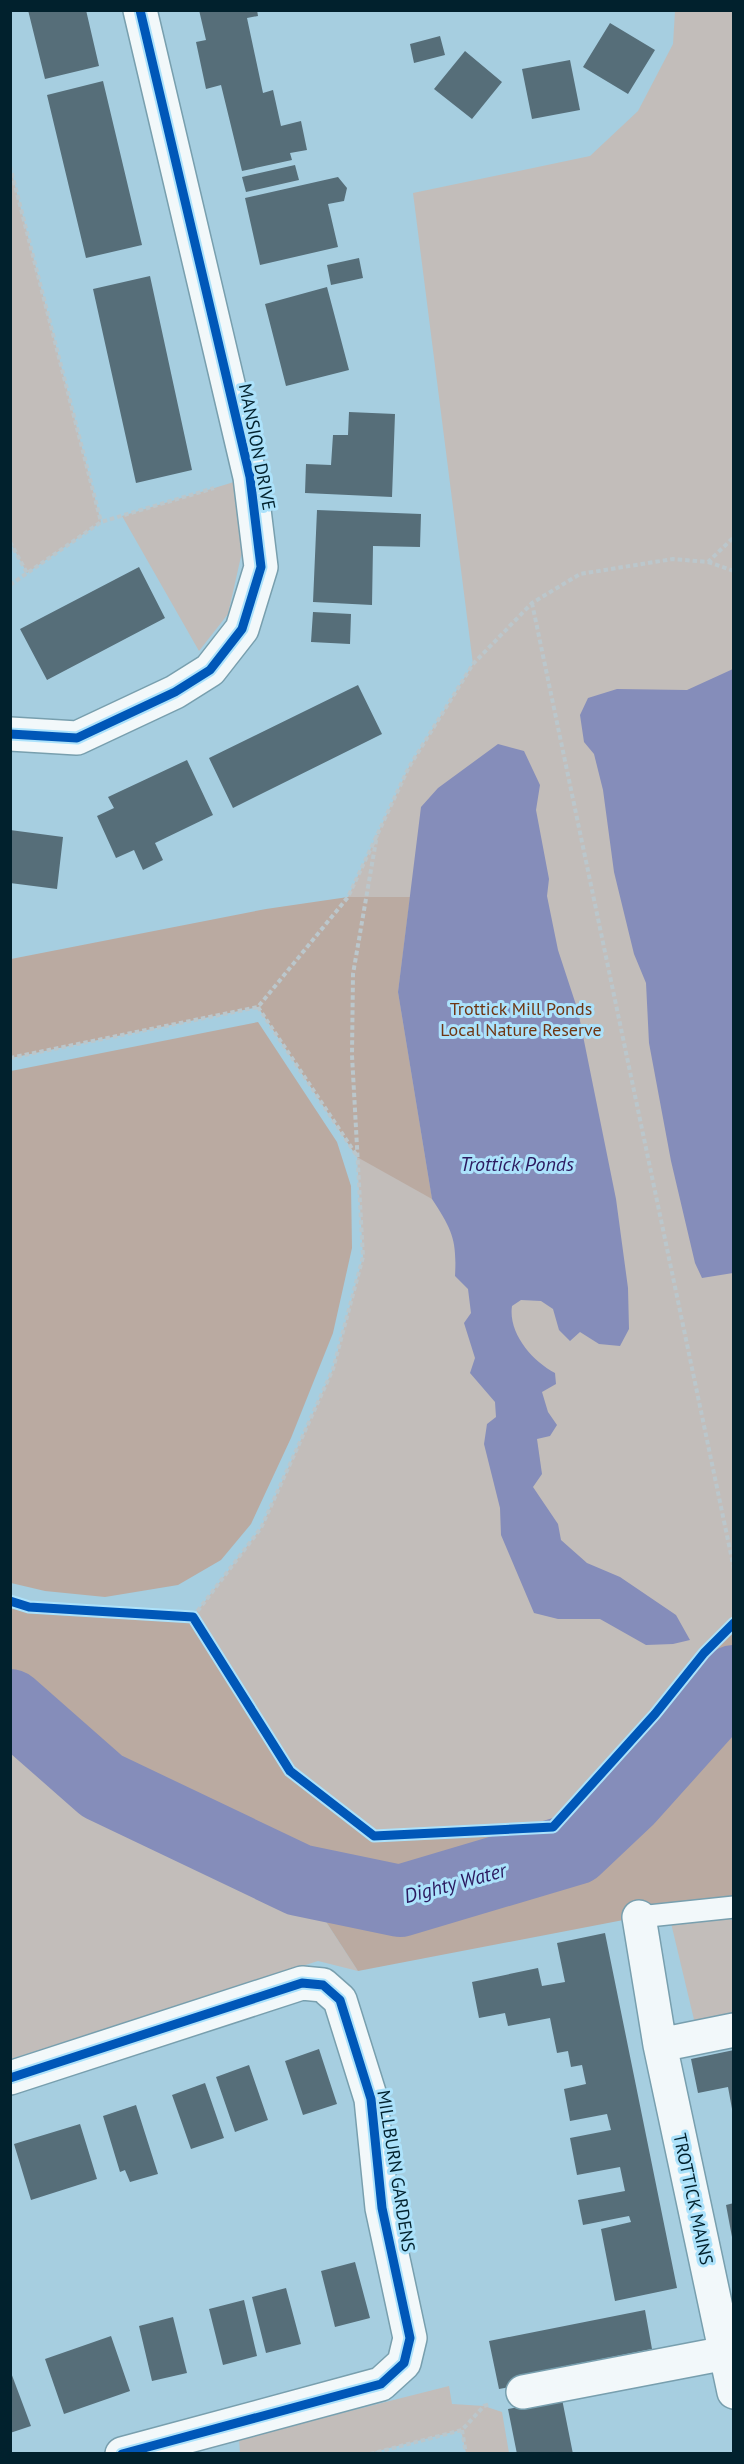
<svg xmlns="http://www.w3.org/2000/svg" width="744" height="2464" font-family="'PT Sans',sans-serif">
  <style>
    .green { fill: #c2bdba }
    .forest { fill: #baaaa1 }
    .water { fill: #858dba }
    .lines { fill: none; stroke-linecap: round; stroke-linejoin: round }
    .river { stroke: #858dba; stroke-width: 72 }
    .building { fill: #566e79 }
    .service-casing { stroke: #789fae; stroke-width: 24 }
    .minor-casing { stroke: #789fae; stroke-width: 36 }
    .path { stroke: #bbc7cc; stroke-width: 4; stroke-dasharray: 4.5 3; stroke-linecap: butt }
    .service { stroke: #f2f8fa; stroke-width: 21 }
    .minor { stroke: #f2f8fa; stroke-width: 33 }
    .cycleway-casing { stroke: #ace2fb; stroke-width: 13 }
    .cycleway { stroke: #0057b8; stroke-width: 9 }
    .labels { text-anchor: middle; stroke-width: 6; stroke-linejoin: round; paint-order: stroke }
    .street-label { font-size: 18px; fill: #01212d; stroke: #ace2fb }
    .park-label { font-size: 18px; fill: #6f3613; stroke: #ace2fb }
    .water-label { font-size: 20px; font-style: italic; fill: #2b195f; stroke: #ace2fb }
  </style>
  <rect width="100%" height="100%" fill="#a6cee0"/>
  <path class="green" d="M675,11H733V1837L540,1828L374,1836L290,1771L193,1617L261,1528L333,1369L363,1257L357,1157L258,1007L348,897L409,767L473,664L413,193L590,156L638,111L673,44Z
    M10,166L101,522L27,573L10,542Z
    M234,482L242,552L228,614L199,651L122,516Z
    M10,1705L210,1836L299,1880L358,1971L318,1961L11,2059Z
    M727,1914L733,1922V2021L696,2028L671,1923Z
    M449,2386L452,2404L484,2406L502,2412L509,2453H466L461,2430L370,2453L240,2454L239,2439Z"/>
  <path class="forest" d="M348,897H410L398,992L432,1199L357,1157L258,1007L11,1058V959L266,909Z
    M258,1022L337,1142L351,1186L352,1248L333,1333L291,1438L251,1524L221,1560L178,1585L105,1597L45,1591L11,1583V1071Z
    M10,1601L29,1607L193,1617L290,1771L374,1836L553,1827L733,1624V1907L639,1917L358,1971L299,1880L102,1786L11,1705Z"/>
  <path class="water" d="M733,669V1273L702,1278L695,1263L671,1161L649,1043L646,983L634,954L614,872L603,790L594,754L584,742L580,715L588,698L617,689L687,690Z
    M498,744L524,751L540,785L536,810L549,879L547,896L558,950L578,1011L616,1199L628,1288L629,1329L620,1346L599,1344L580,1332L570,1341L559,1330L553,1309L541,1301L521,1300L512,1306C508,1333 532,1361 555,1373L556,1384L542,1392L548,1412L557,1425L550,1436L537,1439L542,1474L533,1487L558,1524L561,1540L587,1563L620,1577L676,1615L690,1640L673,1644L646,1645L600,1619H558L534,1613L501,1535L500,1508L484,1444L487,1424L496,1417L495,1402L470,1373L475,1358L464,1323L471,1313L468,1289L455,1276C457,1239 452,1230 432,1199L398,992L421,807L438,788Z"/>
  <g class="lines">
    <path class="river" d="M10,1705L102,1786L299,1880L400,1901L575,1849L629,1798L734,1681"/>
  </g>
  <path class="building" d="M28,10H86L99,66L45,79Z
    M199,10H257L258,16L247,18L263,93L273,90L281,126L301,121L307,150L290,153L292,160L242,171L221,85L206,89L196,42L206,40Z
    M610,23L655,50L628,94L583,67Z
    M440,36L445,55L414,63L410,44Z
    M465,51L502,82L472,119L434,89Z
    M570,60L580,110L532,119L522,69Z
    M103,81L142,245L86,258L47,95Z
    M295,165L299,180L246,192L242,177Z
    M338,177L347,188L344,201L328,204L338,247L260,265L245,198Z
    M359,258L363,278L331,285L327,265Z
    M150,276L192,470L136,483L93,289Z
    M327,287L349,370L286,386L265,304Z
    M349,412L395,414L392,497L305,493L306,464L331,465L333,435H348Z
    M317,510L421,514L420,547L373,546L372,605L313,602Z
    M139,567L165,618L47,680L20,629Z
    M313,612L351,614L350,644L311,642Z
    M358,685L382,734L233,808L209,758Z
    M187,760L213,815L155,843L163,860L143,870L134,850L116,858L97,816L114,808L108,797Z
    M10,830L63,837L57,889L10,883Z
    M605,1933L677,2288L615,2301L601,2229L631,2222L629,2216L583,2225L578,2200L625,2191L620,2167L577,2175L570,2138L611,2130L607,2114L570,2121L564,2089L586,2084L582,2065L571,2067L568,2051L557,2053L550,2018L508,2026L505,2013L479,2018L472,1982L538,1968L542,1986L565,1982L557,1943Z
    M319,2049L337,2104L303,2115L285,2061Z
    M734,2050V2109H732L728,2087L698,2093L691,2059Z
    M249,2065L268,2120L235,2132L216,2077Z
    M205,2083L224,2138L191,2149L172,2095Z
    M136,2105L158,2174L130,2182L125,2170L120,2172L103,2116Z
    M80,2124L97,2179L31,2200L14,2144Z
    M734,2203V2237H732L726,2205Z
    M355,2262L370,2318L335,2327L321,2271Z
    M286,2288L301,2344L266,2353L252,2297Z
    M244,2300L257,2356L223,2365L209,2309Z
    M645,2310L652,2349L525,2374L527,2384L499,2389L489,2341Z
    M173,2317L187,2373L152,2381L139,2326Z
    M111,2336L130,2391L64,2414L45,2359Z
    M10,2370L31,2426L10,2433Z
    M562,2399L573,2454H517L508,2409Z"/>
  <g class="lines">
    <g class="service-casing">
      <path id="service" d="M639,1917L734,1907"/>
    </g>
    <g class="minor-casing">
      <path id="minor" d="M10,734L77,738L175,692L210,670L242,629L261,567L250,477L140,10
        M639,1917L660,2045L734,2392
        M660,2045L734,2030
        M10,2078L302,1983L323,1985L340,2000L371,2099L382,2208L410,2338L404,2363L381,2384L122,2454
        M523,2392L726,2353"/>
    </g>
    <path class="path" d="M10,166L101,522
      M10,542L27,573
      M708,562L734,571
      M10,585L101,522L214,488
      M532,603L734,1569
      M258,1007L357,1156
      M10,1058L258,1007L348,897L409,767L473,664L532,603L580,574L673,559L708,562L734,537
      M193,1617L261,1528L333,1369L363,1257L352,1055L353,974L377,835
      M462,2430L466,2454
      M370,2454L462,2430L484,2406L490,2404"/>
    <use href="#service" class="service"/>
    <use href="#minor" class="minor"/>
    <g class="cycleway-casing">
      <path id="cycleway" d="M10,734L77,738L175,692L210,670L242,629L261,567L250,477L140,10
        M10,1601L29,1607L193,1617L290,1771L374,1836L553,1827L655,1714L704,1653L734,1623
        M10,2078L302,1983L323,1985L340,2000L371,2099L382,2208L410,2338L404,2363L381,2384L122,2454"/>
    </g>
    <use href="#cycleway" class="cycleway"/>
  </g>
  <g class="labels">
    <g class="street-label">
      <text transform="translate(257 447) rotate(79)" y="6">MANSION DRIVE</text>
      <text transform="translate(396 2171) rotate(81)" y="6">MILLBURN GARDENS</text>
      <text transform="translate(693 2199) rotate(78)" y="6">TROTTICK MAINS</text>
    </g>
    <g class="park-label">
      <text x="521" y="1015">Trottick Mill Ponds<tspan x="521" dy="21">Local Nature Reserve</tspan></text>
    </g>
    <g class="water-label">
      <text x="517" y="1171">Trottick Ponds</text>
      <text transform="translate(455 1883) rotate(-15)" y="7">Dighty Water</text>
    </g>
  </g>
  <rect width="744" height="2464" fill="none" stroke="#01212d" stroke-width="24"/>
</svg>
